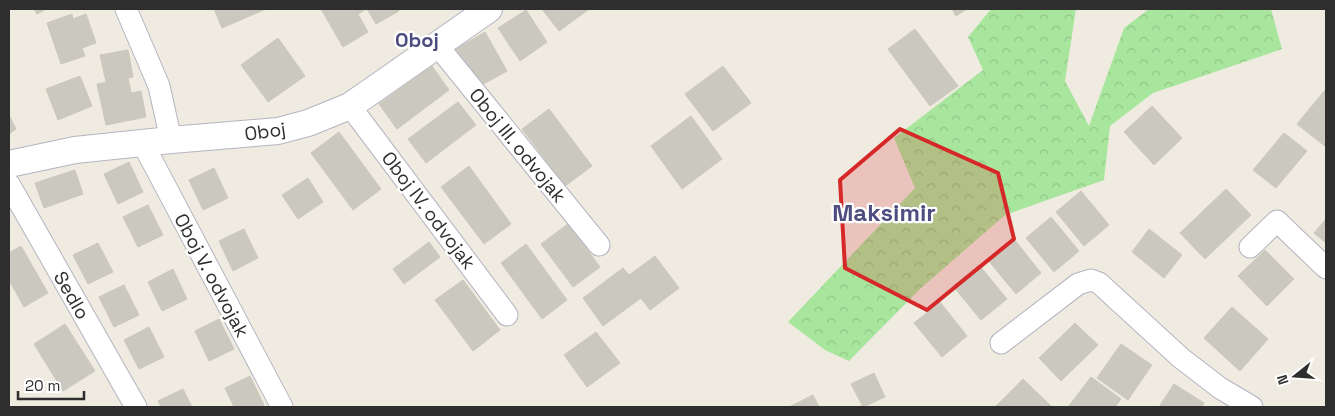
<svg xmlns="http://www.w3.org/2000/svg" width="1335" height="416" font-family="'Space Grotesk',sans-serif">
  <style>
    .forest { fill: url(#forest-crowns) }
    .building { fill: #cbc9bf; stroke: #cbc8ba }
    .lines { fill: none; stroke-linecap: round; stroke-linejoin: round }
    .minor-casing { stroke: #b4b4c1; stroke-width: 23 }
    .tertiary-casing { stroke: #b4b4c1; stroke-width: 28 }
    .minor { stroke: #fff; stroke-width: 21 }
    .tertiary { stroke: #fff; stroke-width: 26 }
    .marked { fill: #d62828; fill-opacity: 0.2; stroke: #d62828; stroke-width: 4; stroke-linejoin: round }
    .labels { text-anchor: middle; stroke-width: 4.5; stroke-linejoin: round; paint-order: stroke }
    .street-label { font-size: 19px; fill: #2e2e2e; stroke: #fff }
    .neighbourhood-label { font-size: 20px; font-weight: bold; fill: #4d4d80; stroke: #fff }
    .district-label { font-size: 24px; font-weight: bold; fill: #4d4d80; stroke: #fff }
  </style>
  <defs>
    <pattern id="forest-crowns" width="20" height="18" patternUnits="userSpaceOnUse" patternTransform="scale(1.25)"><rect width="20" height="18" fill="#a9e69d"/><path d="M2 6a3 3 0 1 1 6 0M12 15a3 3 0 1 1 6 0" fill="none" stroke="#92c688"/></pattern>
  </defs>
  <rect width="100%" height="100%" fill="#efebe1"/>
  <path class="forest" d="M991,9H1076L1065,81L1089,126L1124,28L1149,9H1271L1282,49L1153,93L1110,126L1104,180L1005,215L920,289L849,361L825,350L788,322L915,188L894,138L983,70L968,37Z"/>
  <path class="building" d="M34,9H46L37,14Z
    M214,9H266L222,28Z
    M321,9H366L358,14L368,32L343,47Z
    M367,9H398L399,11L376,24Z
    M542,9H589L559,31Z
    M952,9H967L956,16Z
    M526,10L547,42L520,61L498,28Z
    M72,14L73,19L86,14L96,43L82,48L85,56L61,64L47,23Z
    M915,29L958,86L930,106L888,49Z
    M485,32L507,71L478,87L456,49Z
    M278,38L305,76L268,102L241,65Z
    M128,50L133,77L106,82L100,55Z
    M432,66L449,90L397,129L379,104Z
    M723,66L751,103L713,131L685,94Z
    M80,76L92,106L58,120L46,89Z
    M128,78L131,93L141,91L146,117L106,125L97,84Z
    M1326,89V147L1297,124Z
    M458,102L476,125L426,163L408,139Z
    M1152,106L1182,138L1154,165L1124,132Z
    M549,109L592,166L565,186L522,129Z
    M9,115L16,129L9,134Z
    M691,116L722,159L682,189L651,146Z
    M339,132L381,189L353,210L311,153Z
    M1284,133L1307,151L1276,188L1253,170Z
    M129,162L143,192L118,204L104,174Z
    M469,166L511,224L484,244L441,187Z
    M214,168L228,198L203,210L189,180Z
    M75,170L83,194L44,208L35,183Z
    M308,178L323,202L298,219L282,195Z
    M1226,189L1251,215L1205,259L1180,233Z
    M1081,191L1109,225L1084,246L1056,212Z
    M148,205L163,235L138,247L123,217Z
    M1051,217L1079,251L1054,272L1026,238Z
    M1326,219V243L1314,233Z
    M568,224L600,267L573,287L541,244Z
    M244,229L258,258L233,271L219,241Z
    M1149,229L1182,255L1164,278L1132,252Z
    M1014,239L1041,273L1016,294L988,260Z
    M429,242L440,257L404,284L393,269Z
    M98,243L113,272L88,284L73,255Z
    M526,244L567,300L542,319L501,263Z
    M21,246L48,293L24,307L9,280V253Z
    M1265,250L1294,279L1267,306L1238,276Z
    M655,256L679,288L650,310L641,298L603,326L583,298L623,268L629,275Z
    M979,265L1007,299L981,320L953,286Z
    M173,269L187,299L162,311L148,282Z
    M463,280L500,330L473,351L435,300Z
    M124,285L139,315L114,327L99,297Z
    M940,302L967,336L942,357L914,323Z
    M1232,307L1268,339L1240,371L1204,338Z
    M219,319L234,349L209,361L195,331Z
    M1075,323L1098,345L1061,381L1039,358Z
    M65,324L95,371L63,391L34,344Z
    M149,327L164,357L139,369L124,340Z
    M596,332L620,363L587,387L564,355Z
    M1121,344L1152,365L1128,400L1097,378Z
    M874,373L885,397L863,407L851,384Z
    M250,376L264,405L260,407H234L225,388Z
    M1091,377L1121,399L1115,407H1068Z
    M1023,379L1052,407H995Z
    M1174,384L1204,403L1202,407H1159Z
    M183,389L192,407H161L158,401Z
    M813,395L819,407H791V406Z"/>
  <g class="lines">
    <g class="minor-casing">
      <path id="minor" d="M126,9L159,86L171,140
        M437,45L599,245
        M350,106L507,315
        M142,142L282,407
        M9,184L136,407
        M1250,247L1277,221L1326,268
        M1001,343L1078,284L1091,280L1099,283L1181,358L1220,388L1252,407"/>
    </g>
    <g class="tertiary-casing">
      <path id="tertiary" d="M9,164L75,150L171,140L278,131L308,123L350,106L489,9"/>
    </g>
    <use href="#minor" class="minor"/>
    <use href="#tertiary" class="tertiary"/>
  </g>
  <path class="marked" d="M900,129L998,173L1014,239L927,310L845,268L840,180Z"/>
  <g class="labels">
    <g class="street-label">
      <text transform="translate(265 131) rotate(-8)" y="7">Oboj</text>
      <text transform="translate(518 145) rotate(51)" y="7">Oboj III. odvojak</text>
      <text transform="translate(429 210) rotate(53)" y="7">Oboj IV. odvojak</text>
      <text transform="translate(212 275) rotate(62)" y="7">Oboj V. odvojak</text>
      <text transform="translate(72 295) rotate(60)" y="7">Sedlo</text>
    </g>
    <g class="neighbourhood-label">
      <text x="417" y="47">Oboj</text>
    </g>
    <g class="district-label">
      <text x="884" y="221">Maksimir</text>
    </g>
  </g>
  <rect width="1335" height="416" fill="none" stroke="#2e2e2e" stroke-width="20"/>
  <g transform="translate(1295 376) rotate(253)" stroke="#ffffff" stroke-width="4" paint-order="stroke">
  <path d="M0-4L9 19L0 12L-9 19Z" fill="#2e2e2e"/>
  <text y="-8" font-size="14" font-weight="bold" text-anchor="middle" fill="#2e2e2e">N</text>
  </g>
  <path d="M18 391v8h66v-8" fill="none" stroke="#2e2e2e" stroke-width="2.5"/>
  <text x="25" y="391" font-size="15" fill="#2e2e2e" stroke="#ffffff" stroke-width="4" paint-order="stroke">20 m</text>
</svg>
